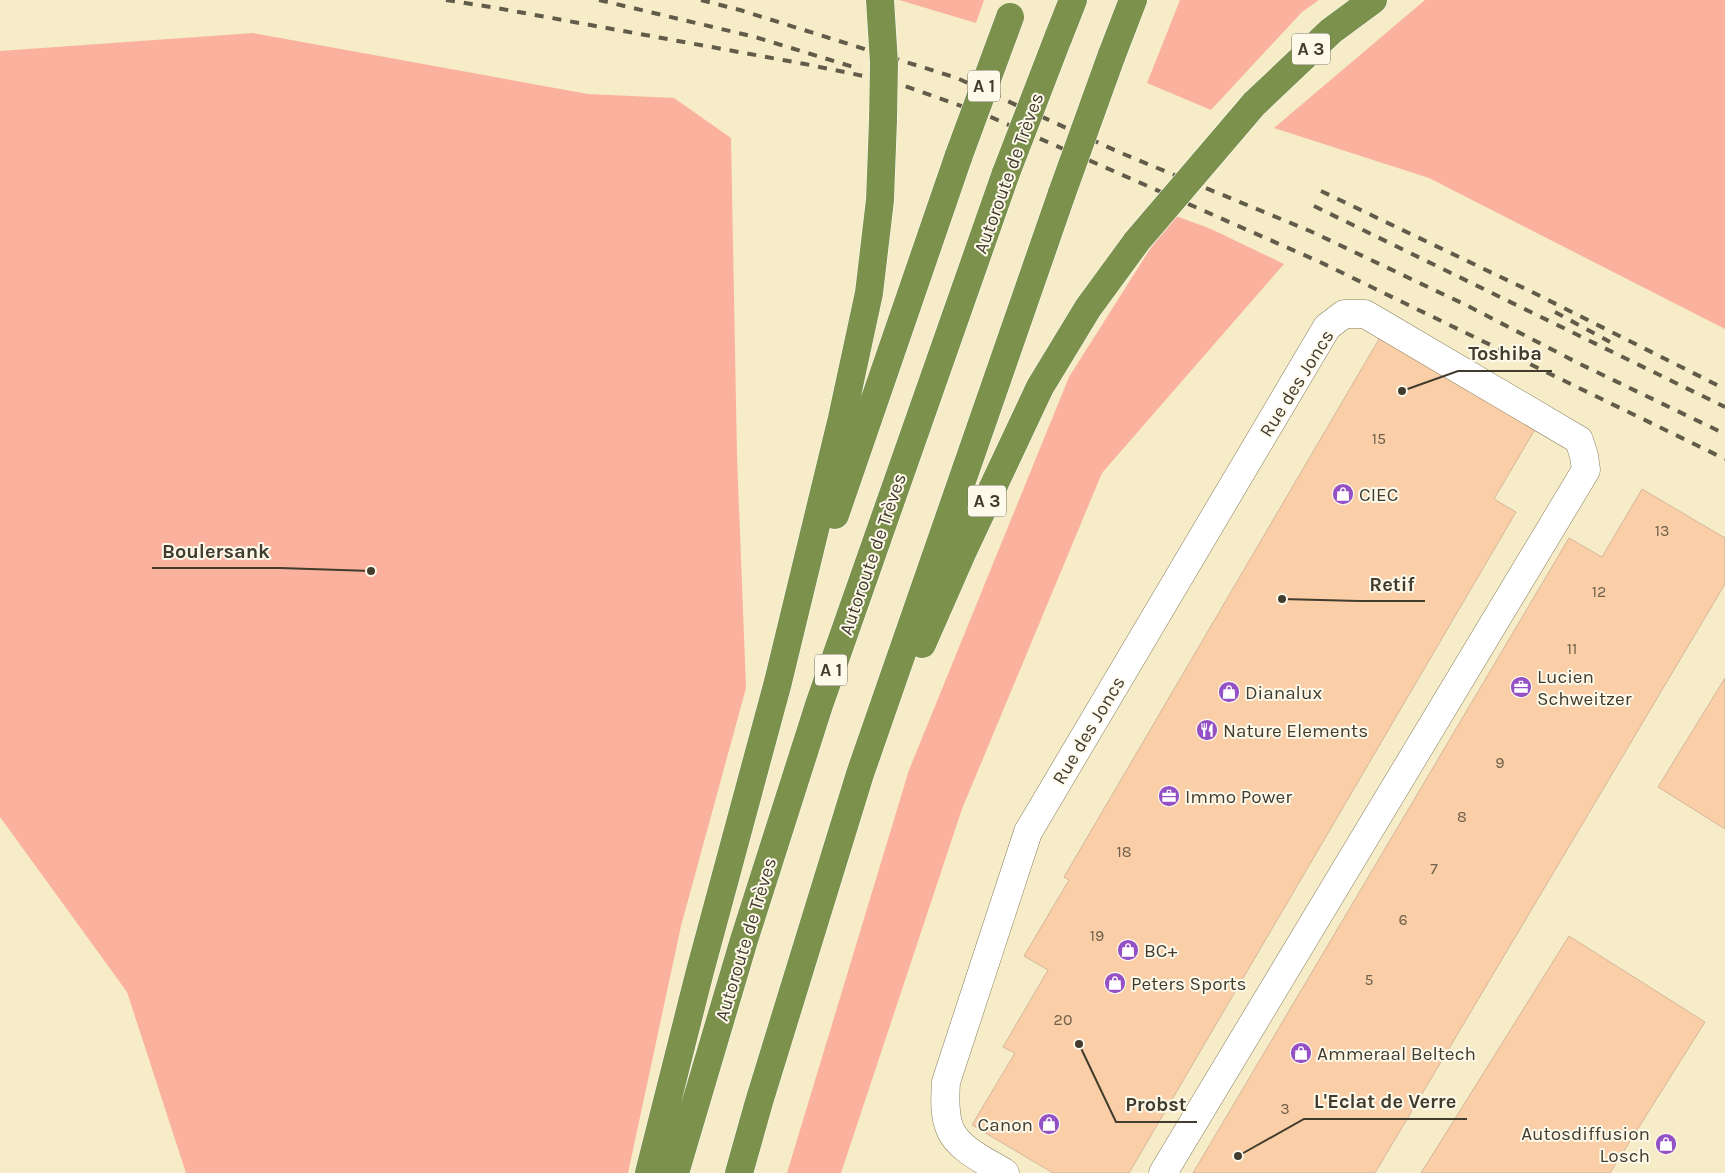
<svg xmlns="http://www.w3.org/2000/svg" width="1725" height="1173" font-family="Karla,sans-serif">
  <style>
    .green { fill: #fab29f }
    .building { fill: #facea6; stroke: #d4b79d }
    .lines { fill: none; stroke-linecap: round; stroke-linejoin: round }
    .minor-casing { stroke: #877e5d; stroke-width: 29 }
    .motorway-casing { stroke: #fff; stroke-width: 29 }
    .minor { stroke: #fff; stroke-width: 28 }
    .motorway { stroke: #7c914c; stroke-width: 28 }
    .rail { stroke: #615b49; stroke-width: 4; stroke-dasharray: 9 9; stroke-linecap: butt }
    .motorway-bridge-casing { stroke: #fff; stroke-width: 29; stroke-linecap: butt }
    .motorway-bridge { stroke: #7c914c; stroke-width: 28 }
    .labels { text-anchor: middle; stroke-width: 4; stroke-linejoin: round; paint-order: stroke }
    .number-label { font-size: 16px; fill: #6f604c }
    .shield { fill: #fefaeb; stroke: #7a7567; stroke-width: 1 }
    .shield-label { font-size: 18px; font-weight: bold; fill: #413c2e }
    .street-label { font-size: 19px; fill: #413c2e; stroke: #fefaeb }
    .poi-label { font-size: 19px; fill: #413c2e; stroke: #fefaeb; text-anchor: start }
    .leader { fill: none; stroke: #413c2e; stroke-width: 2 }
    .callout-dot { fill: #413c2e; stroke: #fefaeb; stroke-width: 2 }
    .callout-label { font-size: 20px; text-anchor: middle; font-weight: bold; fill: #413c2e; stroke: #fefaeb; stroke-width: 4; stroke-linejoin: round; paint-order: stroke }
  </style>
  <rect width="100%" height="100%" fill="#f7ecc8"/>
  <path class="green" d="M899,0H984L976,23Z
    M1180,0H1319L1302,12L1211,110L1147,83Z
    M1425,0H1725V329L1429,178L1274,128Z
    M253,33L588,94L674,98L731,138L737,455L746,688L681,926L628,1173H186L127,992L0,817V51Z
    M1176,216L1211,229L1284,264L1102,473L962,809L841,1173H787L909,770L1069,377L1150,249Z"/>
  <path class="building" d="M1382,334L1537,426L1494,499L1516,512L1129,1173H1053L972,1125L1015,1053L1003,1047L1048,970L1024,956L1069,880L1064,877Z
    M1642,489L1725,538V584L1375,1173H1193L1569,538L1602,557Z
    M1725,678V829L1658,787Z
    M1569,936L1705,1022L1610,1173H1421Z"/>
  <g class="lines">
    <g class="minor-casing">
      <path id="minor" d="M1005,1173C987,1162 958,1149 950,1129C944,1115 945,1097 946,1082L1028,832L1327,327L1344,314H1365L1579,440L1584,456L1586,470L1163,1173"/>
    </g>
    <g class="motorway-casing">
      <path id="motorway" d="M1058,38L1073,0
        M1111,57L1133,0
        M1254,104L1331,31L1373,0
        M835,515L959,155
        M922,644L962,553L1040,387L1088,308L1137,241
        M649,1173L699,975L778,682L842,418L869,293L880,200L883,120
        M675,1173L744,940L819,705L1006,173
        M739,1173L759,1102L860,774L1062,193"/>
    </g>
    <use href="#minor" class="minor"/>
    <use href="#motorway" class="motorway"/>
    <path class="rail" d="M446,0L491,7L805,64L893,82L984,114L1320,262L1725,459
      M599,0L755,37L860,69
      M701,0L740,10L957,78L1121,153L1310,231L1468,306L1578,363L1725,434
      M1321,191L1530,291L1725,389
      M1314,206L1725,407
      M1555,312L1610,342"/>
    <g class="motorway-bridge-casing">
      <path id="motorway-bridge" d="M880,0L884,63L883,120
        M959,155L1010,17
        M1006,173L1058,38
        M1062,193L1111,57
        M1137,241L1254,104"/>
    </g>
    <use href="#motorway-bridge" class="motorway-bridge"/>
  </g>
  <defs>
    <g id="shop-disc" transform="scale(1.125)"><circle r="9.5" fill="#9450c5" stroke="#fefaeb"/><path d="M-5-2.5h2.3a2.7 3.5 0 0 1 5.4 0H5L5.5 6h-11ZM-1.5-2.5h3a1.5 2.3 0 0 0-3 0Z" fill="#fff"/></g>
    <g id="office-disc" transform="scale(1.125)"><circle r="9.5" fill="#9450c5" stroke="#fefaeb"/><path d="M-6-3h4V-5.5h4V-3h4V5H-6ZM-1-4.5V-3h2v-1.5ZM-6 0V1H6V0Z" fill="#fff"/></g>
    <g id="restaurant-disc" transform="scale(1.125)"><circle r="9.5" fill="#9450c5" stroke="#fefaeb"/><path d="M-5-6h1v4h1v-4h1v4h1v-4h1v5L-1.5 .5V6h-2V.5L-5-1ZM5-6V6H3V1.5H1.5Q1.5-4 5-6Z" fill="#fff"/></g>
  </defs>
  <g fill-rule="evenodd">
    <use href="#shop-disc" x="1343" y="494"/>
    <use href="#office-disc" x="1521" y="687"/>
    <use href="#shop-disc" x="1229" y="692"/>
    <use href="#restaurant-disc" x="1207" y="730"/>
    <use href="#office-disc" x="1169" y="796"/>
    <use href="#shop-disc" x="1128" y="950"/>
    <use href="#shop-disc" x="1115" y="983"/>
    <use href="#shop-disc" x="1301" y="1053"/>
    <use href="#shop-disc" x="1049" y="1124"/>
    <use href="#shop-disc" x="1666" y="1144"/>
  </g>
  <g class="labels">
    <g class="number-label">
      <text x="1379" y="444">15</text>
      <text x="1662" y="536">13</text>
      <text x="1599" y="597">12</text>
      <text x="1572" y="654">11</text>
      <text x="1500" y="768">9</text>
      <text x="1462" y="822">8</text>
      <text x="1124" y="857">18</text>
      <text x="1434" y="874">7</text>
      <text x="1403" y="925">6</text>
      <text x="1097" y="941">19</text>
      <text x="1369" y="985">5</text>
      <text x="1063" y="1025">20</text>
      <text x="1285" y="1114">3</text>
    </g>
    <g class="shield">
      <rect x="1292" y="33.5" width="38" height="31" rx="4"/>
      <rect x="968" y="70.5" width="32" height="31" rx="4"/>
      <rect x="968" y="485.5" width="38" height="31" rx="4"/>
      <rect x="815" y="654.5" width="32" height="31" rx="4"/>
    </g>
    <g class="shield-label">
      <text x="1311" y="55">A 3</text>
      <text x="984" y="92">A 1</text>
      <text x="987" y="507">A 3</text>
      <text x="831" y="676">A 1</text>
    </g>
    <g class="street-label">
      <text transform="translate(1008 173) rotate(-70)" y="7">Autoroute de Trèves</text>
      <text transform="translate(1296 383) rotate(-58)" y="7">Rue des Joncs</text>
      <text transform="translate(872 554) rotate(-71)" y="7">Autoroute de Trèves</text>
      <text transform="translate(1088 730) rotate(-59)" y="7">Rue des Joncs</text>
      <text transform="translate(745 939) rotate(-73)" y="7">Autoroute de Trèves</text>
    </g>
    <g class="poi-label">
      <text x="1359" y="501">CIEC</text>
      <text x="1537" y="683">Lucien<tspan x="1537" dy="22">Schweitzer</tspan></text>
      <text x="1245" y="699">Dianalux</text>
      <text x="1223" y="737">Nature Elements</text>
      <text x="1185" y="803">Immo Power</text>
      <text x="1144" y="957">BC+</text>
      <text x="1131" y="990">Peters Sports</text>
      <text x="1317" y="1060">Ammeraal Beltech</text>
      <text x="1033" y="1131" text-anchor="end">Canon</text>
      <text x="1650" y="1140" text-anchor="end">Autosdiffusion<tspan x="1650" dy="22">Losch</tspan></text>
    </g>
  </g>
  <path class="leader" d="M1402 391L1458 371H1552M371 571L280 568H152M1282 599L1359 601H1425M1238 1156L1304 1119H1467M1079 1044L1116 1122H1197"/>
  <g class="callout-dot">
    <circle cx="1402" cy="391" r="5"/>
    <circle cx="371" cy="571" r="5"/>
    <circle cx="1282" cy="599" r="5"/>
    <circle cx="1238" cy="1156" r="5"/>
    <circle cx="1079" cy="1044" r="5"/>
  </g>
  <g class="callout-label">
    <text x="1505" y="360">Toshiba</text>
    <text x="216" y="558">Boulersank</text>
    <text x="1392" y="591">Retif</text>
    <text x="1385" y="1108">L'Eclat de Verre</text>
    <text x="1156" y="1111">Probst</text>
  </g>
</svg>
